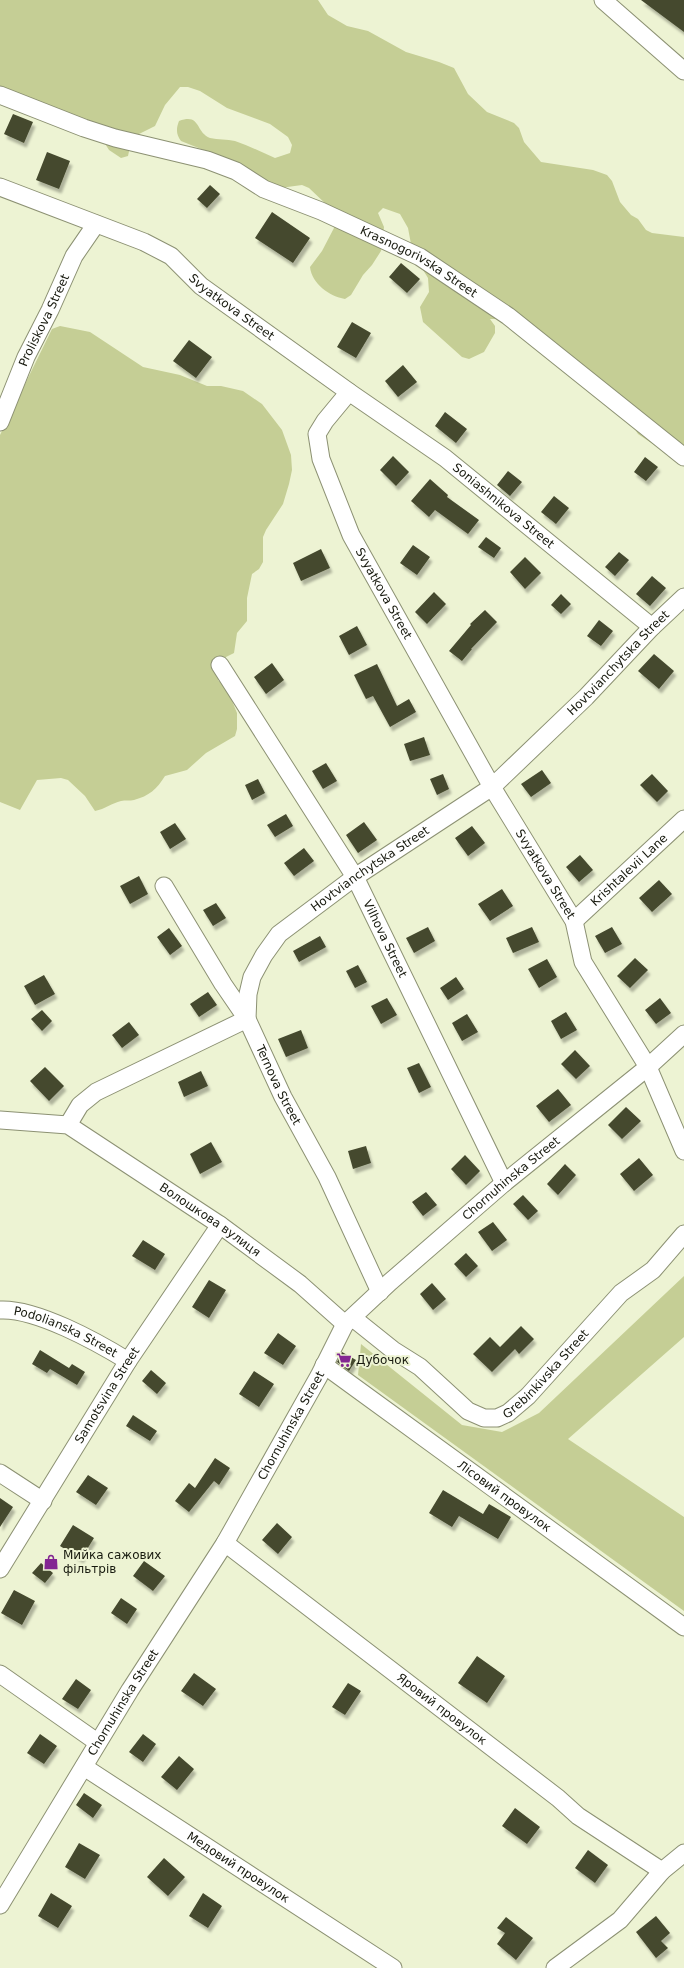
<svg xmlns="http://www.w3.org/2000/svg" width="684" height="1968" font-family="'DejaVu Sans',sans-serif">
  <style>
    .green { fill: #c5ce95 }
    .building { fill: #45492e; filter: url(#shadow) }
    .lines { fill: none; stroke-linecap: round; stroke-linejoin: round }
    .minor-casing { stroke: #8c9173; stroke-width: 19 }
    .minor { stroke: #fff; stroke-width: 17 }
    .labels { text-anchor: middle; stroke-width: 4; stroke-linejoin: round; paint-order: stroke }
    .street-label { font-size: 12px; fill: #17190e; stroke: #edf3d3 }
    .poi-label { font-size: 12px; fill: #17190e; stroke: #edf3d3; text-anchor: start }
  </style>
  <defs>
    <filter id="shadow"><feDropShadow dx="2.5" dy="4.5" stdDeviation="1" flood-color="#0004"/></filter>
  </defs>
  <rect width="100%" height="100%" fill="#edf3d3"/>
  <path class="green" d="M0,0H318L328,15L347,26L368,31L406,52L439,62L454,68L468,94L487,112L514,123L519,128L524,142L541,162L593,170L607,175L612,181L620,202L631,215L638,219L646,230L652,233L684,237V465L638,434L619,405L498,319H490L495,326V333L484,352L469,359L462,357L423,322L420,307L429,292L428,278L420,265L414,260L408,228L400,214L383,208L378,213L384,227L381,251L372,265L363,275L351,295L345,299C329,296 312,284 310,267L322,251L334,228L328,206L309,188L302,185L280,188L231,161L181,141C176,134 176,129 179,121C201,113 195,132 210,138C218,140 227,139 235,141C249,146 262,152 275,158L290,153L292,145L288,137L270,124L227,108L200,91L188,87H180L165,105L155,126L135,136L131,142L128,156L121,158L109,150L94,126L0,88Z
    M60,326L90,332L143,367L180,375L207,386H221L243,391L262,404L282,430L291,455L292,470L289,484L283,504L266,530L263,537V562L259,569L252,574L247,598V621L237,633L234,653L224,658L218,680L228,691L237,713V729L235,736L206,753L187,770L165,776C157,789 149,796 134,800C130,801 125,800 121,801C112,803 105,809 95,811L85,796L68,780L61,778L37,780L20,810L0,802V435L52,329Z
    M684,1276V1337L568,1439L684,1517V1611L358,1375L361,1344L462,1425L502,1432L539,1413Z"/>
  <path class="building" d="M641,0H684V32Z
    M13,114L33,122L24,143L4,134Z
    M47,152L70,161L59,189L36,180Z
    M210,185L220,194L207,208L197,199Z
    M272,212L310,238L293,263L255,238Z
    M401,263L420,279L407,293L389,277Z
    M352,322L371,333L356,358L337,347Z
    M189,340L212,357L196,378L173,361Z
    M403,365L417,382L398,397L385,381Z
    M445,412L467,429L456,443L435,426Z
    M393,456L409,472L396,486L380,470Z
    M645,457L658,467L646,481L634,472Z
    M508,471L522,482L510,496L497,485Z
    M430,479L448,495L447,497L479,520L468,534L435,510L429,517L411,501Z
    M554,496L569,508L556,524L541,512Z
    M486,537L501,548L494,558L478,547Z
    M413,545L430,557L417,575L400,563Z
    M321,549L330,568L301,581L293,563Z
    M619,552L629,560L615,576L605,567Z
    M525,557L541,573L525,589L510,572Z
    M652,576L666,588L650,606L636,594Z
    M434,592L446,604L427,624L415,612Z
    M561,594L571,604L561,614L551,605Z
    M485,610L497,622L471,649H472L462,661L449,651L471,625L470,624Z
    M599,620L613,631L601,646L587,636Z
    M357,626L367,645L349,655L339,636Z
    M654,654L674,671L659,689L638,671Z
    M272,663L284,680L266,694L254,677Z
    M377,664L397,706L409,699L416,712L390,727L373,696L366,699L354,675Z
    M424,737L430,755L410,761L404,744Z
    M326,763L337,781L323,789L312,771Z
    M542,770L551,783L531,797L521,784Z
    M443,774L449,789L437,795L430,779Z
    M652,774L668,791L657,802L640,785Z
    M258,779L265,793L252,800L245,785Z
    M286,814L293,826L275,837L267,825Z
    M364,822L377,840L358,853L346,835Z
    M175,823L186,839L170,849L160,832Z
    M472,826L485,843L468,856L455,838Z
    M304,848L314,861L294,876L284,863Z
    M580,855L593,870L579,882L566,867Z
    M139,876L148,894L130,904L120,886Z
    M659,880L672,894L652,912L639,898Z
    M502,889L513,906L490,921L478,904Z
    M216,903L226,918L213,926L203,910Z
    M428,927L435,941L414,953L406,938Z
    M532,927L539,942L513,953L506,938Z
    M612,927L622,944L605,953L595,936Z
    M169,928L182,946L170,955L157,937Z
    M320,936L326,947L299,962L293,951Z
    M635,958L648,970L630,988L617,976Z
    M547,959L557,977L539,988L528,969Z
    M358,965L367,982L355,988L346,971Z
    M44,975L55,994L35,1005L24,986Z
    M456,977L464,989L448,1000L440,988Z
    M208,992L217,1005L199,1017L190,1004Z
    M387,998L397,1015L381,1024L371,1006Z
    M660,998L671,1013L656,1024L645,1010Z
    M42,1010L52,1021L42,1031L31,1019Z
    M566,1012L577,1030L561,1039L551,1021Z
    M467,1014L478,1032L462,1041L452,1023Z
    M129,1022L139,1035L122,1048L112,1035Z
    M301,1030L308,1048L286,1057L278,1039Z
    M575,1050L590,1066L576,1079L561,1064Z
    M419,1063L431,1087L419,1093L407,1068Z
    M45,1067L64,1086L49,1101L30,1081Z
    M201,1071L208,1086L184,1097L178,1082Z
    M558,1089L571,1105L549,1122L536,1106Z
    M626,1107L641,1121L622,1139L608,1125Z
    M211,1142L222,1162L200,1174L190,1154Z
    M366,1146L371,1163L353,1169L348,1151Z
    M465,1155L480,1171L466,1185L451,1169Z
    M639,1158L653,1175L634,1191L620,1174Z
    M565,1164L576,1175L558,1195L547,1184Z
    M426,1192L437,1205L423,1216L412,1202Z
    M523,1195L538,1211L528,1220L513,1204Z
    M493,1222L507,1240L492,1251L478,1232Z
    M143,1240L165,1254L155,1270L132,1256Z
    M466,1253L478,1266L466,1277L454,1264Z
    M209,1280L226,1290L209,1318L192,1307Z
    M432,1283L446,1299L433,1310L420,1294Z
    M521,1326L534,1339L519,1354L515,1349L492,1372L473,1354L490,1337L500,1347Z
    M278,1333L296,1346L283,1365L264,1353Z
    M40,1350L69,1368L72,1364L85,1372L77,1385L50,1369L47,1373L32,1364Z
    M342,1352L356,1360L349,1371L337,1362Z
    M151,1370L166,1383L157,1394L142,1381Z
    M254,1371L274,1384L259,1407L239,1394Z
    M133,1415L157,1431L150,1441L126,1426Z
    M215,1458L230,1468L219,1485L214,1481L189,1512L175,1501L189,1483L195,1488Z
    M88,1475L108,1488L96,1505L76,1492Z
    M443,1490L483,1514L489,1504L511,1517L498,1539L459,1516L452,1527L429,1513Z
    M0,1498L13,1507L0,1527Z
    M277,1523L292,1537L278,1554L262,1540Z
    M73,1525L94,1538L81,1559L60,1546Z
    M144,1561L165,1576L153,1591L133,1576Z
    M41,1563L53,1573L45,1583L32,1573Z
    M14,1590L35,1601L22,1625L1,1613Z
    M121,1598L137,1609L127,1624L111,1613Z
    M477,1656L505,1676L487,1703L458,1683Z
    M194,1673L216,1689L203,1706L181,1691Z
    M76,1679L91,1690L78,1709L62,1699Z
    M348,1683L361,1691L345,1715L332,1707Z
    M40,1734L57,1746L44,1764L27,1753Z
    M143,1734L156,1744L143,1762L129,1752Z
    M179,1756L194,1769L177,1790L161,1777Z
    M84,1793L102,1805L93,1818L76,1805Z
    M515,1808L540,1827L527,1844L502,1826Z
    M79,1843L100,1855L85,1879L65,1867Z
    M588,1850L608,1865L595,1883L575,1868Z
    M164,1858L185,1877L168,1896L147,1877Z
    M51,1893L72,1906L58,1928L38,1916Z
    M203,1893L222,1906L208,1928L189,1916Z
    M656,1916L670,1933L661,1941L668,1948L656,1958L636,1932Z
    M506,1917L533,1938L516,1960L497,1944L505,1933L497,1928Z"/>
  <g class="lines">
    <g class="minor-casing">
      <g id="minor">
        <path d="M603,0L684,71"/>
        <path id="s1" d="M0,95L84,128L115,138L207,160L236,171L264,189L321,211L420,257L508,316L684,457"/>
        <path id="s2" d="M0,187L144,242L171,256L201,286L349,392L325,421L317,434L321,459L351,535L492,787L574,921L583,962L648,1067L684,1151"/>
        <path id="s3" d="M349,392L445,458L652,627"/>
        <path id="s4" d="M0,422L26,357L50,310L74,256L96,224"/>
        <path id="s5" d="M220,665L355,877L504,1183"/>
        <path id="s6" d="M164,886L223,984L247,1019L283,1097L327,1177L380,1292"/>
        <path id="s7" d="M574,921L684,819"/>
        <path id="s8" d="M0,1120L68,1125L220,1225L300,1284L345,1324"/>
        <path id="s9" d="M68,1125L80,1105L96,1092L247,1019L248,994L252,977L264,955L279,934L355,877L492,787L586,697L652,627L684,597"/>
        <path id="s10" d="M0,1310C36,1308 97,1342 128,1361"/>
        <path id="s11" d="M353,1318L393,1350L420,1367L468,1411L484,1418H497L508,1413L528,1396L621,1293L653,1270L684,1234"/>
        <path id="s12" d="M324,1365L684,1627"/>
        <path d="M0,1473L43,1501"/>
        <path id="s13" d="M225,1543L558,1798L578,1816L662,1871"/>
        <path id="s14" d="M0,1569L128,1361L220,1225"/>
        <path d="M0,1674L97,1742"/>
        <path id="s15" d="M84,1767L393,1968"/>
        <path id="s16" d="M0,1905L130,1690L225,1543L319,1376L345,1324L390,1282L504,1183L648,1067L684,1034"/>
        <path d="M555,1968L620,1920L662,1871L684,1853"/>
      </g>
    </g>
    <use href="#minor" class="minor"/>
  </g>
  <defs>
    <g id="supermarket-bare" transform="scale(1.2)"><path d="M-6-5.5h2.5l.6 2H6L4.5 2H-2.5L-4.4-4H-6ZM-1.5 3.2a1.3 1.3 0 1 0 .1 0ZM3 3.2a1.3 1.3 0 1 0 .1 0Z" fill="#832692" stroke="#edf3d3" stroke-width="2.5" paint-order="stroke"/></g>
    <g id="shop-bare" transform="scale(1.2)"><path d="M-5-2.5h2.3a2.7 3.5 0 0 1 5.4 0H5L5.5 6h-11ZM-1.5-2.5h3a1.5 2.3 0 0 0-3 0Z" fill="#832692" stroke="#edf3d3" stroke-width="2.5" paint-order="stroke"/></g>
  </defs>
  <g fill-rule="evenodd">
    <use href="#supermarket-bare" x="344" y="1360"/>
    <use href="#shop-bare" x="51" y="1562"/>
  </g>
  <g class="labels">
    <g class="street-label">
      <text dy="4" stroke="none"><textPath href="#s1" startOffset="453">Krasnogorivska Street</textPath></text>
      <text dy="4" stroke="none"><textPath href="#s2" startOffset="264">Svyatkova Street</textPath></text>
      <text dy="4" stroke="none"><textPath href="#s4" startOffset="111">Proliskova Street</textPath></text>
      <text dy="4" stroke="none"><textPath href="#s3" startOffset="192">Soniashnikova Street</textPath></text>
      <text dy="4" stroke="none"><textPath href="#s2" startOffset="636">Svyatkova Street</textPath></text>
      <text dy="4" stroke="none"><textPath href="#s9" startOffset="741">Hovtvianchytska Street</textPath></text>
      <text dy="4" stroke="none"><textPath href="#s9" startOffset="417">Hovtvianchytska Street</textPath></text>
      <text dy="4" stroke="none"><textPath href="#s7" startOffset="75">Krishtalevii Lane</textPath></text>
      <text dy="4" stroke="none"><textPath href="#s2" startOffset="960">Svyatkova Street</textPath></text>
      <text dy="4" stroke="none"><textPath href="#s5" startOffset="320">Vilhova Street</textPath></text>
      <text dy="4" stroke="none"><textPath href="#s6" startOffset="230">Ternova Street</textPath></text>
      <text dy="4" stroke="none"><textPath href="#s16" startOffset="897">Chornuhinska Street</textPath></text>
      <text dy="4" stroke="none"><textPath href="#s8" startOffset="239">Волошкова вулиця</textPath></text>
      <text dy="4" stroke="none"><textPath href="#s10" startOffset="70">Podolianska Street</textPath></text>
      <text dy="4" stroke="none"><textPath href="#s11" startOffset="245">Grebinkivska Street</textPath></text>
      <text dy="4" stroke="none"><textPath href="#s14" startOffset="204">Samotsvina Street</textPath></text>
      <text dy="4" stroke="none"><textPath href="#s16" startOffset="561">Chornuhinska Street</textPath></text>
      <text dy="4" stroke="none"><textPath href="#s12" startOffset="223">Лісовий провулок</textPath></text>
      <text dy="4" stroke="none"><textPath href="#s16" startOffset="237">Chornuhinska Street</textPath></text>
      <text dy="4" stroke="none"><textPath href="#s13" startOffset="273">Яровий провулок</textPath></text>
      <text dy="4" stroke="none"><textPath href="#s15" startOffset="184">Медовий провулок</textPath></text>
    </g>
    <g class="poi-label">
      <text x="356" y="1364">Дубочок</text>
      <text x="63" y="1559">Мийка сажових<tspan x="63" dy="14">фільтрів</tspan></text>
    </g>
  </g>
</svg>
